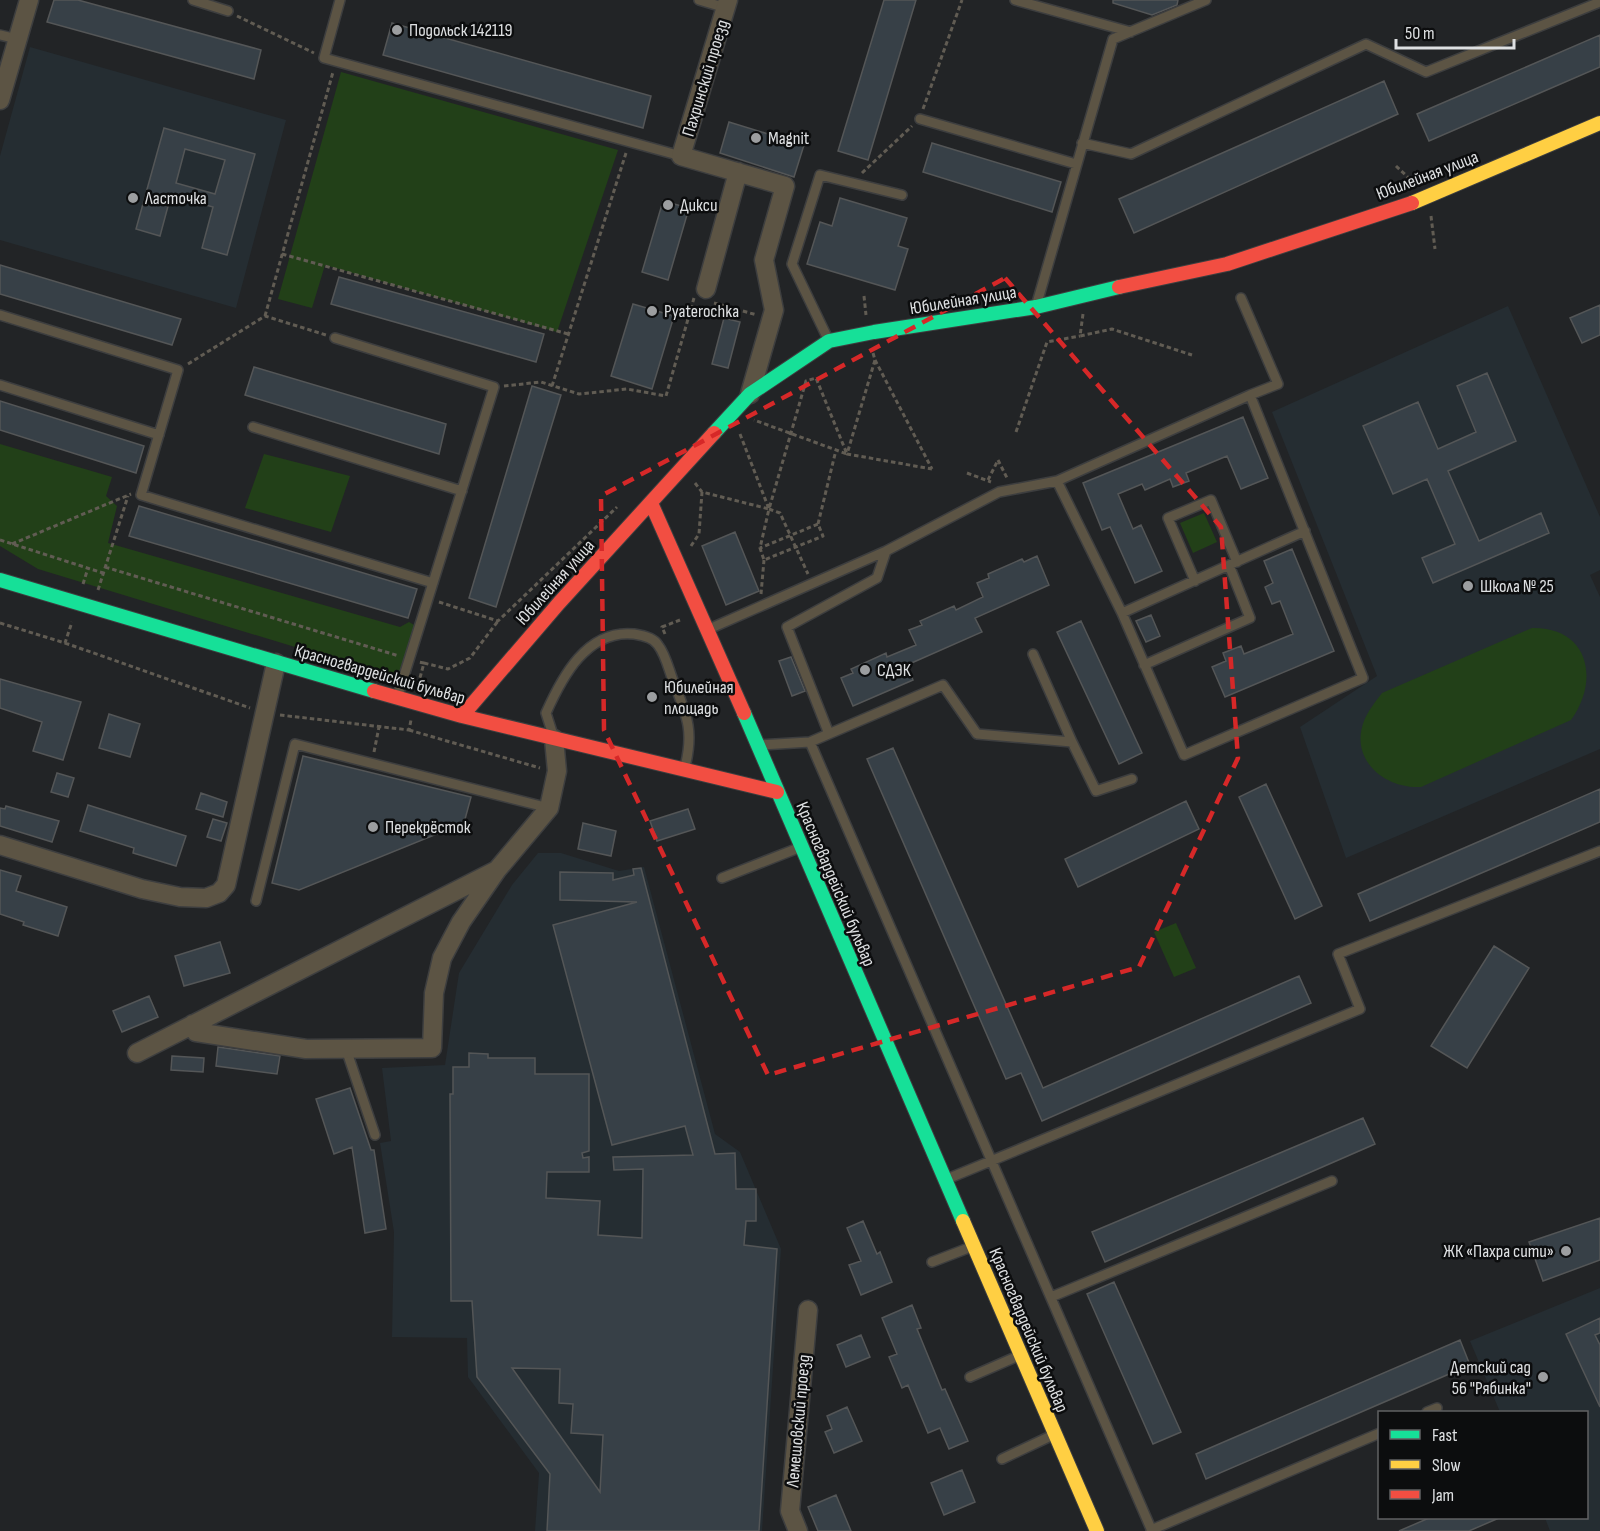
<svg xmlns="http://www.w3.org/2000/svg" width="1600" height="1531" font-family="'Sofia Sans Condensed',sans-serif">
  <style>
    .built { fill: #252d32 }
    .green { fill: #224018 }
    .building { fill: #374047; stroke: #545657; stroke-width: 1.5; fill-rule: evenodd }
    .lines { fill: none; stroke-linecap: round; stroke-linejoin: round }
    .lane-casing { stroke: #3d3e3f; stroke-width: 12 }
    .street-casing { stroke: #3d3e3f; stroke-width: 21 }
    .fast-casing { stroke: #3d3e3f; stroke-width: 16 }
    .slow-casing { stroke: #3d3e3f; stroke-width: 16 }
    .jam-casing { stroke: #3d3e3f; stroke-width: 16 }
    .path { stroke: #615c53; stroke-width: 3; stroke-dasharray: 4.5 3; stroke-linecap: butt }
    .lane { stroke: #5c5444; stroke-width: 9 }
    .street { stroke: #5c5444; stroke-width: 18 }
    .fast { stroke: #16e098; stroke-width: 14 }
    .slow { stroke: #ffcf43; stroke-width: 14 }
    .jam { stroke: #f24e42; stroke-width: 14 }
    .marked { fill: none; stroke: #d62828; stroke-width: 4.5; stroke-dasharray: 12 8; stroke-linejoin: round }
    .poi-dot { fill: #9c9ea0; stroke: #0c0d0e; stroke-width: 2 }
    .labels { text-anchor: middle; stroke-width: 5; stroke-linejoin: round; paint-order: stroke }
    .poi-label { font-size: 18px; fill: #dee0e2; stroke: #0c0d0e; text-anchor: start }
    .street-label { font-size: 18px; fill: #dee0e2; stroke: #0c0d0e }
  </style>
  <rect width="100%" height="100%" fill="#222426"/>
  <path class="built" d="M30,47L286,120L236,308L0,240V156Z
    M1508,306L1600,517V570L1590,575L1600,597V749L1346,858L1300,727L1377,676L1272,412Z
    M538,853H561L619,871L644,867L715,1134L740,1152L781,1249L762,1531H535L539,1473L468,1377L467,1338L392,1337L394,1232L380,1143L391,1141L382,1068L445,1065L459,973L512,885Z
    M1600,1288V1531H1550L1545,1518H1586V1412H1500L1470,1341Z"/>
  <path class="green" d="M341,72L618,150L557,332L325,265L312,308L278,299Z
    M0,444L112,477L106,496L117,506L108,543L400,627L409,622L416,626L397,678L38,569L0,546Z
    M264,454L350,476L331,532L245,508Z
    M1204,513L1217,542L1193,553L1180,523Z
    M1532,628C1589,627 1600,680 1571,720L1421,787C1385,789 1349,760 1364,721C1368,711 1375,702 1382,693Z
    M1176,923L1196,968L1174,977L1154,932Z"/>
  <path class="building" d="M54,0H78L261,50L254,79L47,22Z
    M884,0H916L868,160L838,151Z
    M1113,0H1178L1177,5L1152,15L1113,3Z
    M392,23L651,96L643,128L383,55Z
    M1600,35V67L1429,141L1417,114Z
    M1384,81L1398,114L1134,233L1119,199Z
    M729,122L804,145L794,177L720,153Z
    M164,128L255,154L227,255L202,248L213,207L171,195L160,236L136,229ZM185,149L225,160L215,194L176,183Z
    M932,143L1061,182L1052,212L923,172Z
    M840,198L907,218L898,246L908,249L895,290L807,264L820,222L832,226Z
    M663,201L689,208L668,280L642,272Z
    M0,265L181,319L172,345L0,294Z
    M339,277L544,334L536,362L331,304Z
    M633,304L674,316L652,389L611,376Z
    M1600,305V335L1582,343L1570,318Z
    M724,318L740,322L728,368L712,364Z
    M254,367L446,424L439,454L245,395Z
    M1487,373L1516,441L1448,471L1479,541L1541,513L1549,533L1433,583L1422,558L1455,544L1427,479L1393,494L1363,426L1418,402L1438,449L1476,432L1457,386Z
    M532,386L561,395L496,607L469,598Z
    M0,401L144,446L136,473L0,430Z
    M1243,417L1268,478L1241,489L1227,456L1186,473L1189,481L1173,487L1170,479L1145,490L1142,484L1118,494L1133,529L1141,525L1162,571L1135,583L1110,527L1102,530L1083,483Z
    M139,506L417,589L408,618L129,536Z
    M735,532L759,591L726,605L702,546Z
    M1292,549L1334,651L1225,697L1212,667L1226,661L1223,653L1241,646L1244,654L1293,634L1280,601L1272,604L1265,587L1273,583L1264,561Z
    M1037,556L1049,585L975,618L982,632L907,665L913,680L853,706L841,678L853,673L851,669L886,653L887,657L916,645L909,630L922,625L920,621L954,606L956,610L983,597L977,583L989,578L988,574L1022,559L1024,562Z
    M1151,615L1160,636L1146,642L1136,621Z
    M1081,621L1142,753L1119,764L1057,632Z
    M791,657L805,691L792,696L779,661Z
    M0,679L81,702L63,760L33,751L42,722L0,708Z
    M109,714L140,724L130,757L99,748Z
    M893,748L1043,1088L1299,976L1311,1003L1042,1121L1021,1073L1006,1079L867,759Z
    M303,756L471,797L464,823L299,890L272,883Z
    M57,773L74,778L68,797L51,792Z
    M1266,784L1322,906L1295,919L1239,797Z
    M1600,789V822L1370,921L1358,894Z
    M201,793L227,802L223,817L196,809Z
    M1186,801L1199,829L1078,887L1065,859Z
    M88,805L186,836L176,866L133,853L134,848L80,831Z
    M6,806L59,821L52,842L0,826V808L5,809Z
    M688,809L695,829L657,841L650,821Z
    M213,819L227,823L221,841L207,837Z
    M583,823L616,831L611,856L578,849Z
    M641,868L715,1154L735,1153L736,1189H756V1221H746L744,1245L777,1249L759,1531H547L550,1474L477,1377L472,1301H451L450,1094H453V1067H469V1053L488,1054V1058H535V1074H589V1151L582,1153L583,1158L589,1157V1172H547L546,1198L600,1201L598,1235L642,1238L643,1169L614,1170L613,1157L693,1155L685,1126L612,1145L553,925L637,902L560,900V872L613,873V880L634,875L633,869ZM512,1368L560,1369L559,1403L573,1404L571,1433L603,1435L600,1492Z
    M0,870L21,876L16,891L67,907L58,936L23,925L24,922L0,914Z
    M220,942L230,973L184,986L175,956Z
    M1494,946L1529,968L1467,1068L1431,1046Z
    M149,996L158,1017L122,1032L113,1011Z
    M218,1047L280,1056L277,1074L216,1066Z
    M172,1056L204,1058L203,1072L171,1070Z
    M350,1088L371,1150H374L386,1229L365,1233L352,1147L334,1154L316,1099Z
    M1363,1118L1375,1144L1105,1262L1092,1232Z
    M1600,1218V1260L1543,1281L1529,1242Z
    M863,1221L877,1254L880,1252L892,1282L861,1295L849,1265L861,1261L847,1228Z
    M1114,1282L1181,1432L1153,1444L1087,1294Z
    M912,1305L921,1328L917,1329L942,1390L945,1389L968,1441L949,1449L940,1428L928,1433L908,1385L902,1388L889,1357L897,1354L882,1318Z
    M1600,1318V1333L1595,1335L1600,1345V1407L1566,1334Z
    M861,1335L870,1357L846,1367L837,1345Z
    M1460,1340L1470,1365L1206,1479L1196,1454Z
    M847,1407L862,1441L834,1453L825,1432L832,1429L827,1416Z
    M962,1470L975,1502L944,1515L931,1483Z
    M836,1495L851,1531H818L808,1507Z
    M1429,1518H1499L1469,1531H1399Z"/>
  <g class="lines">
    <g class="lane-casing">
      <path id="lane" d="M193,0L228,11
        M340,0L324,58L681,156
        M699,0L726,8
        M1015,0L1131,32
        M0,35L17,39
        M920,119L1076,164
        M1082,143L1131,154L1366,44L1426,72L1600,2
        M1241,298L1278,384L1250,395L1057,481L1122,613L1184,755L1363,678L1250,395
        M1037,303L1113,39L1206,0
        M0,315L178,370L141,495L433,583
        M335,338L494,387L398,695
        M828,339L792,264L820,175L902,195
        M0,385L159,435
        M253,427L462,491
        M1195,581L1168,518L1211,500L1237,562
        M1122,613L1305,531
        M709,629L886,551
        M1144,665L1250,618L1229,565
        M829,734L787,627L877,578L886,551L999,492L1057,481
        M553,735L546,713C562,677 587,629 634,634C641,635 654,638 658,645C666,655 669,671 674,683C687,716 694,731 685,767
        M810,742L943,685L977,734L1072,742L1033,654
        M1072,742L1096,791L1132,779
        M760,745L810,742L1152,1531
        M722,878L801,847
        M256,901L295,744L549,808
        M346,1049L375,1135
        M947,1179L1360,1009L1338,954L1600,851
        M932,1262L971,1247
        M1051,1297L1332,1181
        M970,1377L1018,1356
        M1427,1412L1437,1408
        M1002,1459L1053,1435
        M1151,1530L1380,1433"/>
    </g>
    <g class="street-casing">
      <path id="street" d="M728,0L681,156L785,186L764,260L774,310L750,394
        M0,100L29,0
        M706,289L738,172
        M0,845L142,889L180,897L206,898L219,893L226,885L276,663
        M193,1024L196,1032L306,1049L432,1048L434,993L442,958L461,922L497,870L549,808L557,771L554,739
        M137,1053L495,871
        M798,1531L790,1511L808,1310"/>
    </g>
    <g class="fast-casing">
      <path id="fast" d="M714,433L750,394L829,341L874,332L1036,307L1119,287
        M0,580L374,691
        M744,713L963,1221"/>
    </g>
    <g class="slow-casing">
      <path id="slow" d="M1412,203L1600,123
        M963,1221L1097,1531"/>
    </g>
    <g class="jam-casing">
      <path id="jam" d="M1119,287L1227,264L1412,203
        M651,503L744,713
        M374,691L462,716L777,792
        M462,716L559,603L714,433"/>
    </g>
    <path class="path" d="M237,16L314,53
      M923,109L962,0
      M1396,166L1412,181
      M862,173L912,126
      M1431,216L1435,249
      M282,254L568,334
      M864,296L866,315
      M714,303L757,315
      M1083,314L1080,336L1112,329L1192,355
      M265,316L333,72
      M873,353L875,360L847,454L932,469
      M875,360L932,469
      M188,364L265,316L326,335
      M504,386L541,382L579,394L627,389L666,396L694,298
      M552,386L626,153
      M1016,432L1047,342L1080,336
      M740,434L769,509L760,548L764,560L823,536L818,524L760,548
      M998,460L1008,480
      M967,473L991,482
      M988,480L998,460
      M695,483L702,492L769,509L806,381L816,378L847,454L754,420
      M769,509L780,513L808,574
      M818,524L836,450
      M0,540L103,573
      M12,544L131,494
      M691,546L699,534L702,492
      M105,567L399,656
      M83,584L88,568
      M98,590L128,496
      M761,594L764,560
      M439,602L498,621L617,507
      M0,623L65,643L72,622
      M665,634L662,627L680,620
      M65,643L250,708
      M424,663L448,669L470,658L498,621
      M418,685L424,663L419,662
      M280,715L409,730L411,720
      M409,730L540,768
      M374,752L379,727"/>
    <use href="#lane" class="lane"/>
    <use href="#street" class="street"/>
    <use href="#fast" class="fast"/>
    <use href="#slow" class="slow"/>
    <use href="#jam" class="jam"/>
  </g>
  <path class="marked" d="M1005,278L1221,527L1238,758L1139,967L768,1075L604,730L601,496Z"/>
  <g class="poi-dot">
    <circle cx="397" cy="30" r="6"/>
    <circle cx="756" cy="138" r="6"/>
    <circle cx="133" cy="198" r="6"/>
    <circle cx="668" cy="205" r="6"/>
    <circle cx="652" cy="311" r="6"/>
    <circle cx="1468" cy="586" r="6"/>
    <circle cx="865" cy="670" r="6"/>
    <circle cx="652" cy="697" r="6"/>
    <circle cx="373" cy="827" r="6"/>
    <circle cx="1566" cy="1251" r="6"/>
    <circle cx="1543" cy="1377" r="6"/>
  </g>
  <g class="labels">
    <g class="poi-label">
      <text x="409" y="36">Подольск 142119</text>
      <text x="768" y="144">Magnit</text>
      <text x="145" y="204">Ласточка</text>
      <text x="680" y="211">Дикси</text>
      <text x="664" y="317">Pyaterochka</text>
      <text x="1480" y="592">Школа № 25</text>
      <text x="877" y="676">СДЭК</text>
      <text x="664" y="693">Юбилейная<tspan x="664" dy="21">площадь</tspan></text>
      <text x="385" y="833">Перекрёсток</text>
      <text x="1554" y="1257" text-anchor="end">ЖК «Пахра сити»</text>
      <text x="1531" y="1373" text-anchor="end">Детский сад<tspan x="1531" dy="21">56 "Рябинка"</tspan></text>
    </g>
    <g class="street-label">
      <text transform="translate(705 78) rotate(-73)" y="6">Пахринский проезд</text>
      <text transform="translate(1427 175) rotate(-21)" y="6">Юбилейная улица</text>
      <text transform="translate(963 300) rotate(-9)" y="6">Юбилейная улица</text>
      <text transform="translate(555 582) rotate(-48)" y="6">Юбилейная улица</text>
      <text transform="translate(380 674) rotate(16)" y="6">Красногвардейский бульвар</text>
      <text transform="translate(836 884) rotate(67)" y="6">Красногвардейский бульвар</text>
      <text transform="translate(1029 1330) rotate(67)" y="6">Красногвардейский бульвар</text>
      <text transform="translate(798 1421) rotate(-85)" y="6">Лемешовский проезд</text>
    </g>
  </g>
  <rect x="1378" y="1411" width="210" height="108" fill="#0c0d0e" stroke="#606163" stroke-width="1.5"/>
  <rect x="1390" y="1430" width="30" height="9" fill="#16e098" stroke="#606163" stroke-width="1.5"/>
  <text x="1432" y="1441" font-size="18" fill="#dee0e2">Fast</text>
  <rect x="1390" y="1460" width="30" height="9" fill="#ffcf43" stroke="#606163" stroke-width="1.5"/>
  <text x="1432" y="1471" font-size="18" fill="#dee0e2">Slow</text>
  <rect x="1390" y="1490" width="30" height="9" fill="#f24e42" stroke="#606163" stroke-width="1.5"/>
  <text x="1432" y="1501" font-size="18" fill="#dee0e2">Jam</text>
  <path d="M1396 39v9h118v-9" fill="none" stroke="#dee0e2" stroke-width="3"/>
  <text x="1405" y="39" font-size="18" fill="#dee0e2" stroke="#0c0d0e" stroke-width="4.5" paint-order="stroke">50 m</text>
</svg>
